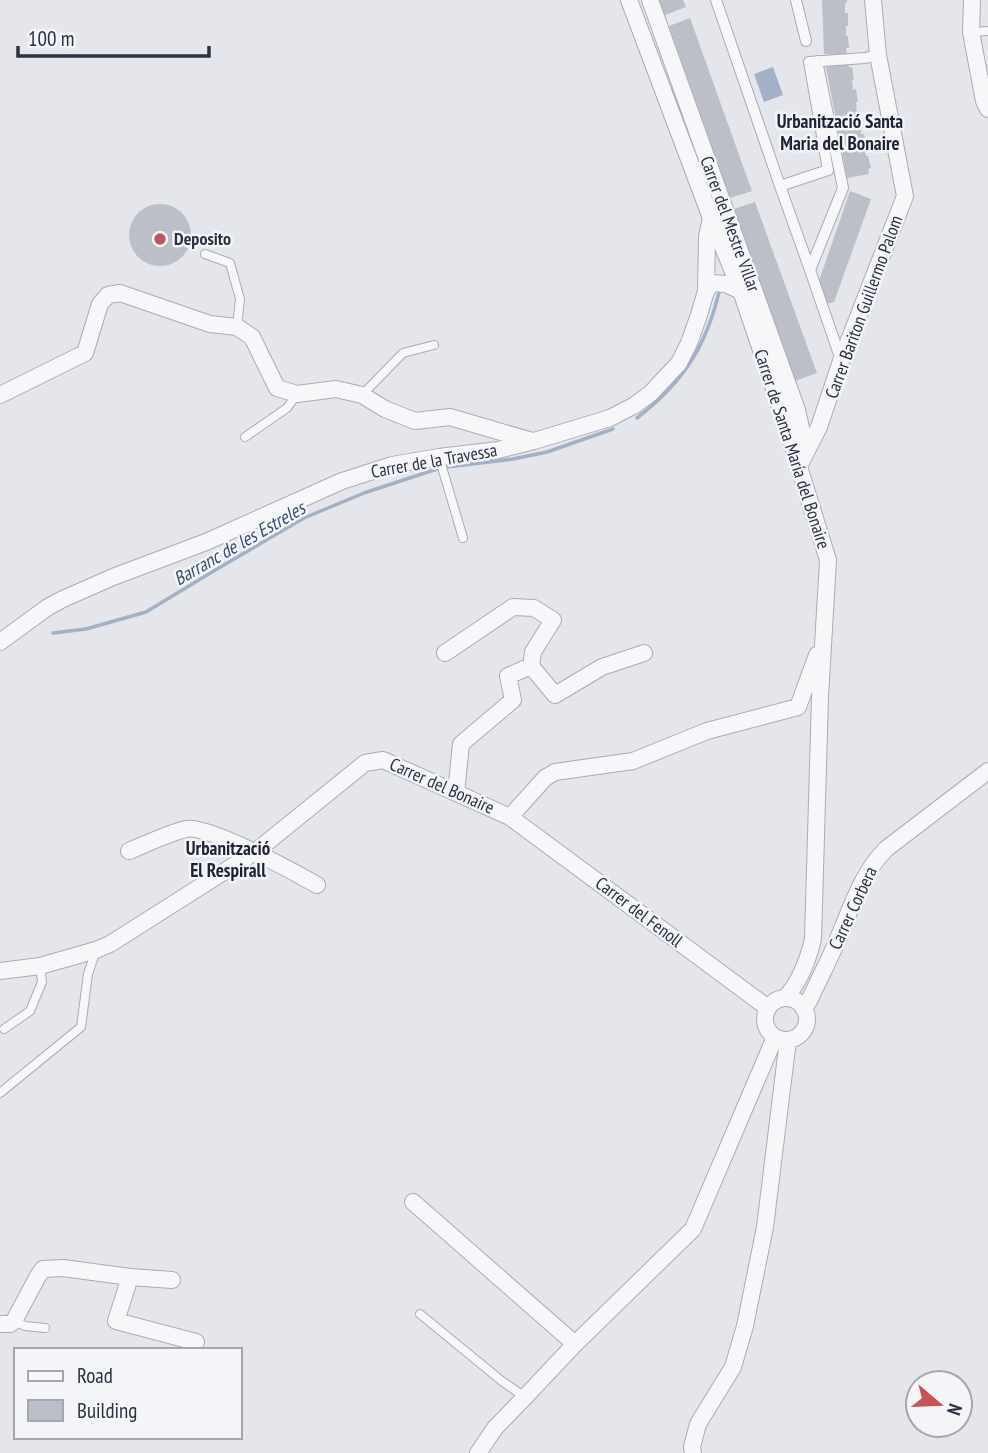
<svg xmlns="http://www.w3.org/2000/svg" width="988" height="1453" font-family="'PT Sans Narrow',sans-serif">
  <style>
    .water { fill: #a2b0c8 }
    .lines { fill: none; stroke-linecap: round; stroke-linejoin: round }
    .stream { stroke: #a2b0c8; stroke-width: 3.5 }
    .building { fill: #bcbfc7 }
    .service-casing { stroke: #a9acb5; stroke-width: 10 }
    .pedestrian-casing { stroke: #a9acb5; stroke-width: 12 }
    .minor-casing { stroke: #a9acb5; stroke-width: 18 }
    .service { stroke: #f7f7f9; stroke-width: 8 }
    .pedestrian { stroke: #f7f7f9; stroke-width: 10 }
    .minor { stroke: #f7f7f9; stroke-width: 16 }
    .poi-dot { fill: #c45457; stroke: #f4f5f8; stroke-width: 2.5 }
    .labels { text-anchor: middle; stroke-width: 5; stroke-linejoin: round; paint-order: stroke }
    .street-label { font-size: 18px; fill: #2d3242; stroke: #f4f5f8 }
    .poi-label { font-size: 18px; font-weight: bold; fill: #2d3242; stroke: #f4f5f8; text-anchor: start }
    .neighbourhood-label { font-size: 19px; font-weight: bold; fill: #1f2333; stroke: #f4f5f8 }
    .water-label { font-size: 19px; font-style: italic; fill: #3a4c73; stroke: #f4f5f8 }
  </style>
  <rect width="100%" height="100%" fill="#e4e6eb"/>
  <path class="water" d="M773,67L783,95L764,102L754,74Z"/>
  <g class="lines">
    <path class="stream" d="M637,418C684,382 707,345 720,288
      M447,467L513,459L547,452L613,429
      M53,633L86,629L146,612L217,569L304,518L364,493L437,469"/>
  </g>
  <path class="building" d="M659,0H683L686,7L665,15Z
    M822,0H847V3H845V13H848V26H846V36H848L849,48H846L847,54H824Z
    M690,18L752,191L730,198L669,26Z
    M848,63L849,67H852L854,79L852,80L853,90L856,89L858,102H856L857,112L860,111L862,124H860L861,134H864L866,146H864L866,156H868L871,168L868,169L869,174L847,178L826,67Z
    M850,191L871,199L834,302L826,304L819,281Z
    M755,202L817,373L795,381L734,209Z
    M129 235a31 31 0 1 1 62 0a31 31 0 1 1-62 0Z"/>
  <g class="lines">
    <g class="service-casing">
      <path id="service" d="M971,32L988,31
        M205,254L230,263L240,299L237,327
        M362,395L403,353L434,345
        M245,437L287,408L297,394
        M439,457L463,538
        M4,1029L30,1011L42,982L40,966
        M0,1093L81,1027L88,974L96,950
        M420,1314L503,1382L525,1397
        M14,1321L25,1326L45,1328"/>
    </g>
    <g class="pedestrian-casing">
      <path id="pedestrian" d="M716,0L780,186L828,170L809,62L865,58L878,55
        M796,0L806,41
        M780,186L810,270L843,188L817,61
        M810,270L841,360"/>
    </g>
    <g class="minor-casing">
      <path id="minor" d="M629,0L711,218L741,291L782,412L828,560L820,697L813,939C808,960 799,983 785,998
        M650,0L797,410L806,450
        M972,0L971,32L984,101L988,109
        M706,291L712,283L726,284L741,291
        M0,395L85,353L100,304L108,295L120,293L210,324L237,327L252,337L277,388L297,394L336,389L362,395L385,409L415,421L450,417L532,441
        M799,466L819,427L841,361L905,196L878,55L873,0
        M0,642L48,607L63,599L113,577L206,542L342,481L392,465L439,457L498,450L534,441L610,418L635,405L651,393L679,363L689,343L699,315L706,291L707,237L711,218
        M445,653L513,607L534,608L553,620L533,652L531,666L508,676L513,700L461,744L456,793
        M531,666L555,695L602,667L644,653
        M510,817L545,778L555,772L633,761L707,731L798,707L817,655
        M129,851C146,844 169,833 186,829C207,824 296,873 317,885
        M0,971L40,966L96,950L110,944L255,852L365,763L383,760L510,817L768,1008
        M765 1019a21 21 0 1 1 42 0a21 21 0 1 1-42 0Z
        M803,1008L809,1001C818,981 829,961 837,941C851,909 861,874 886,849L988,771
        M413,1202L575,1344
        M130,1277L172,1280
        M0,1324H10L14,1321L38,1276L43,1269L63,1268L130,1277L116,1321L196,1342
        M478,1453L495,1428L525,1397L575,1344L693,1229L775,1037
        M693,1453L692,1447L698,1424L733,1367L745,1326L765,1227L788,1040"/>
    </g>
    <use href="#service" class="service"/>
    <use href="#pedestrian" class="pedestrian"/>
    <use href="#minor" class="minor"/>
  </g>
  <circle class="poi-dot" cx="160" cy="239" r="7"/>
  <g class="labels">
    <g class="street-label">
      <text transform="translate(730 224) rotate(70)" y="6">Carrer del Mestre Villar</text>
      <text transform="translate(864 307) rotate(-70)" y="6">Carrer Bariton Guillermo Palom</text>
      <text transform="translate(792 449) rotate(72)" y="6">Carrer de Santa María del Bonaire</text>
      <text transform="translate(434 461) rotate(-10)" y="6">Carrer de la Travessa</text>
      <text transform="translate(442 786) rotate(24)" y="6">Carrer del Bonaire</text>
      <text transform="translate(853 908) rotate(-65)" y="6">Carrer Corbera</text>
      <text transform="translate(639 912) rotate(37)" y="6">Carrer del Fenoll</text>
    </g>
    <g class="poi-label">
      <text x="174" y="245">Deposito</text>
    </g>
    <g class="neighbourhood-label">
      <text x="840" y="128">Urbanització Santa<tspan x="840" dy="22">Maria del Bonaire</tspan></text>
      <text x="228" y="855">Urbanització<tspan x="228" dy="22">El Respirall</tspan></text>
    </g>
    <g class="water-label">
      <text transform="translate(239 543) rotate(-30)" y="7">Barranc de les Estreles</text>
    </g>
  </g>
  <rect x="14" y="1348" width="228" height="91" fill="#f4f5f8" stroke="#a4a7af" stroke-width="2"/>
  <rect x="28" y="1371" width="35" height="10" fill="#f7f7f9" stroke="#a4a7af" stroke-width="2"/>
  <text x="77" y="1383" font-size="21" fill="#2d3242">Road</text>
  <rect x="28" y="1400" width="35" height="21" fill="#bcbfc7" stroke="#a4a7af" stroke-width="2"/>
  <text x="77" y="1418" font-size="21" fill="#2d3242">Building</text>
  <g transform="translate(939 1404) rotate(109)"><circle r="33" fill="#f4f5f8" stroke="#a4a7af" stroke-width="2"/>
  <path d="M0-5L12 26L0 18L-12 26Z" fill="#c45457"/>
  <text y="-10" font-size="19" font-weight="bold" text-anchor="middle" fill="#2d3242">N</text>
  </g>
  <path d="M18 46v10h191v-10" fill="none" stroke="#2d3242" stroke-width="3.5"/>
  <text x="28" y="46" font-size="21" fill="#2d3242" stroke="#f4f5f8" stroke-width="5" paint-order="stroke">100 m</text>
</svg>
